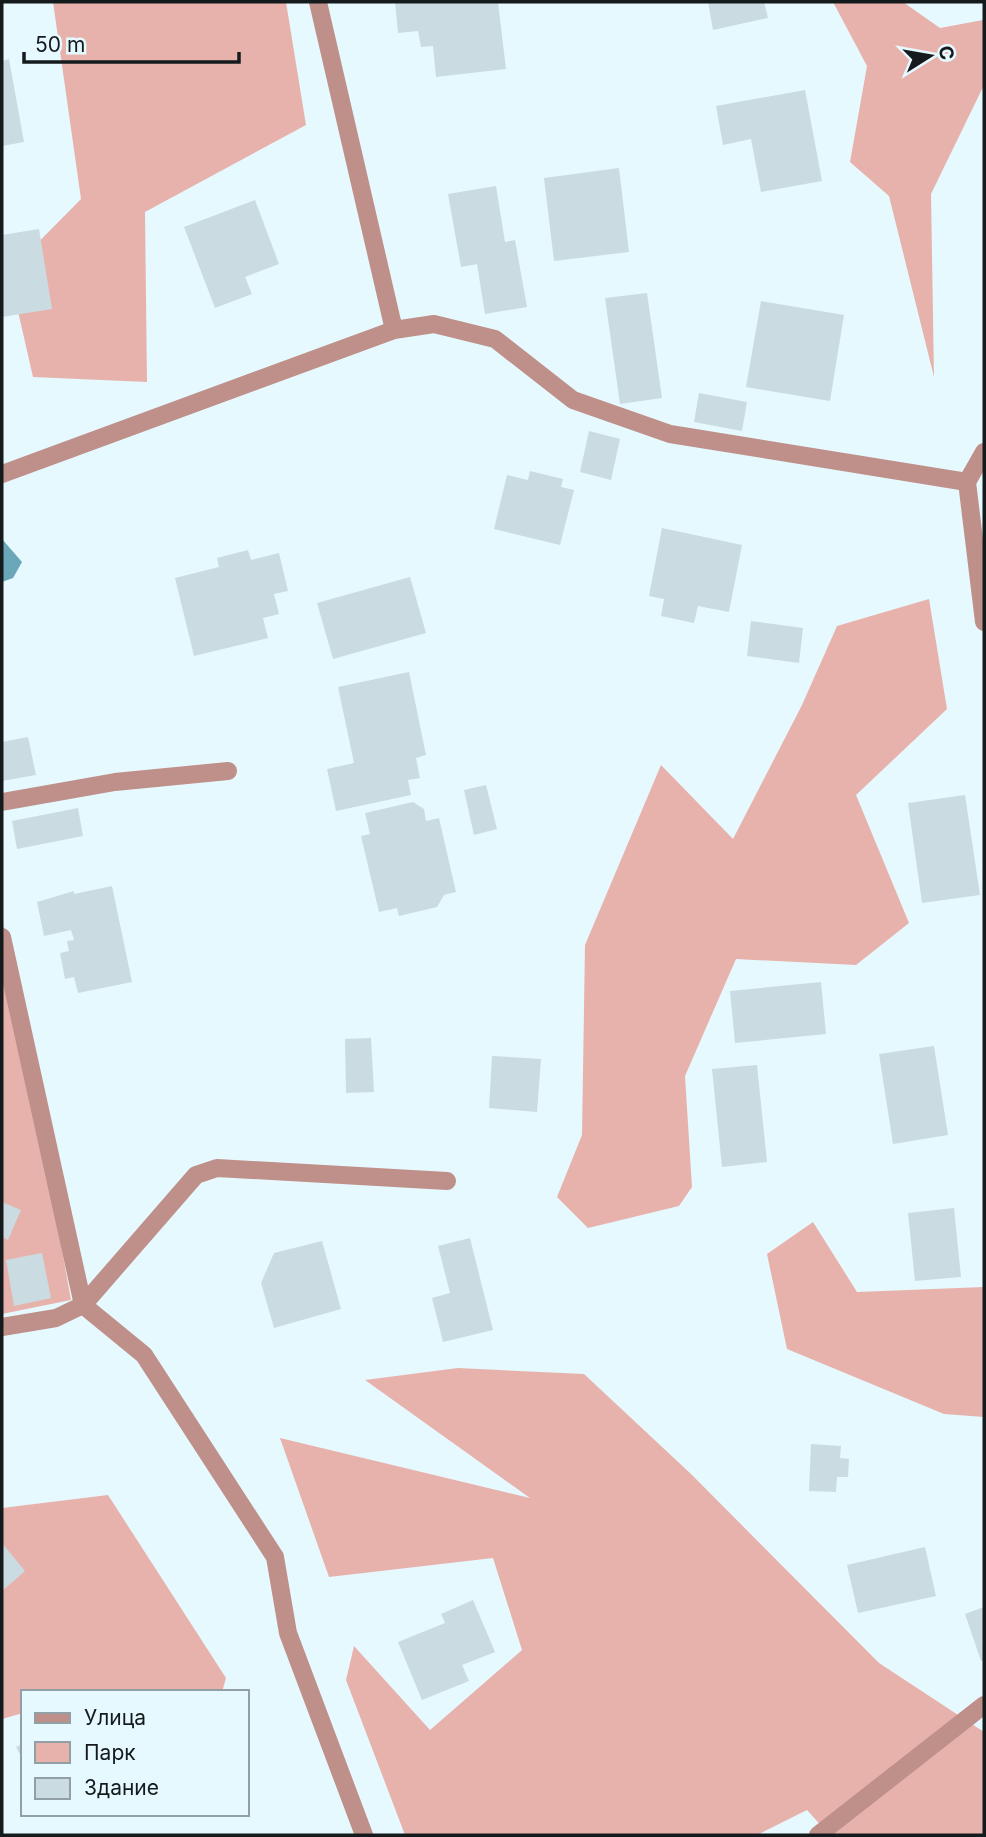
<svg xmlns="http://www.w3.org/2000/svg" width="986" height="1837" font-family="Inter,sans-serif">
  <style>
    .green { fill: #e8b2ac }
    .water { fill: #69a7b9 }
    .building { fill: #cadce2 }
    .lines { fill: none; stroke-linecap: round; stroke-linejoin: round }
    .minor { stroke: #bf908a; stroke-width: 18 }
  </style>
  <rect width="100%" height="100%" fill="#e6f9ff"/>
  <path class="green" d="M53,2H286L306,125L145,212L147,382L33,377L9,272L81,199Z
    M833,2H903L940,28L983,20L984,2V85L931,194L934,377L889,196L850,162L867,66Z
    M929,599L947,709L856,795L909,923L856,965L736,959L685,1076L692,1187L679,1206L588,1228L557,1197L582,1135L585,945L661,765L733,839L802,705L837,626Z
    M2,918L71,1300L2,1314Z
    M813,1222L857,1292L984,1287V1417L944,1414L787,1349L767,1254Z
    M458,1368L584,1374L691,1474L879,1663L984,1732V1835H819L826,1831L807,1810L757,1835H405L346,1680L354,1646L430,1730L522,1650L493,1558L329,1577L280,1438L530,1498L365,1380Z
    M108,1495L226,1678L222,1692H23V1713L2,1719V1508Z"/>
  <path class="water" d="M2,539L22,562L13,578L2,582Z"/>
  <path class="building" d="M395,2H498L506,69L436,77L433,46L421,47L418,31L398,33Z
    M708,2H764L768,18L713,30Z
    M9,59L24,142L2,146V61Z
    M805,90L822,181L761,192L751,139L723,145L716,106Z
    M619,168L629,252L554,261L544,178Z
    M496,186L505,242L515,240L527,307L485,314L477,264L461,267L448,194Z
    M255,200L279,264L245,277L252,294L215,308L184,227Z
    M39,229L52,309L2,317V235Z
    M647,293L662,398L620,404L605,298Z
    M761,301L844,315L830,401L746,387Z
    M699,393L747,402L742,431L694,422Z
    M589,431L620,439L611,480L580,472Z
    M530,471L563,479L561,487L574,490L560,545L494,529L507,475L528,480Z
    M662,528L742,545L729,612L698,606L694,623L661,616L664,599L649,596Z
    M248,550L251,560L279,553L288,591L274,594L279,614L263,618L268,638L194,656L175,578L219,567L217,558Z
    M410,577L426,633L333,659L317,603Z
    M751,621L803,628L799,663L747,656Z
    M409,672L426,755L416,758L420,778L408,780L411,795L336,811L327,769L354,763L338,687Z
    M28,737L36,775L2,781V742Z
    M486,785L497,829L474,835L464,790Z
    M965,795L980,895L922,903L908,803Z
    M413,802L424,809L426,821L439,818L456,892L444,895L437,907L399,916L397,908L379,912L361,836L370,834L365,813Z
    M78,808L83,836L17,849L12,821Z
    M112,886L132,982L78,993L74,977L65,979L60,953L69,951L67,941L74,940L71,930L44,936L37,902L74,891V894Z
    M821,982L826,1034L735,1043L730,991Z
    M371,1038L374,1092L346,1093L345,1039Z
    M934,1046L948,1135L893,1144L879,1054Z
    M492,1056L541,1059L537,1112L489,1108Z
    M757,1065L767,1162L722,1167L712,1069Z
    M2,1202L21,1210L8,1240L2,1237Z
    M954,1208L961,1277L915,1281L908,1213Z
    M470,1238L493,1330L443,1342L432,1298L450,1293L438,1246Z
    M322,1241L341,1309L274,1328L261,1283L274,1253Z
    M42,1253L51,1298L14,1306L6,1260Z
    M811,1444L841,1446L840,1458L849,1459L848,1477H837L836,1492L809,1491Z
    M2,1543L25,1571L2,1591Z
    M925,1547L936,1596L858,1613L847,1565Z
    M473,1600L495,1652L462,1665L469,1681L422,1700L398,1642L445,1623L441,1614Z
    M984,1607V1660L981,1661L965,1614Z
    M23,1744V1760L16,1747Z"/>
  <g class="lines">
    <path class="minor" d="M318,2L394,330
      M984,452L967,482L984,622
      M2,474L394,330L434,324L495,339L573,400L670,434L967,482
      M2,802L115,782L228,771
      M2,937L83,1305L144,1355L275,1557L288,1633L364,1835
      M2,1327L56,1318L83,1305L196,1175L217,1168L447,1181
      M818,1835L984,1705"/>
  </g>
  <rect width="986" height="1837" fill="none" stroke="#151b1d" stroke-width="7"/>
  <rect x="21" y="1690" width="228" height="126" fill="#e6f9ff" stroke="#92a0a5" stroke-width="2"/>
  <rect x="35" y="1713" width="35" height="10" fill="#bf908a" stroke="#92a0a5" stroke-width="2"/>
  <text x="84" y="1725" font-size="21" fill="#151b1d">Улица</text>
  <rect x="35" y="1742" width="35" height="21" fill="#e8b2ac" stroke="#92a0a5" stroke-width="2"/>
  <text x="84" y="1760" font-size="21" fill="#151b1d">Парк</text>
  <rect x="35" y="1778" width="35" height="21" fill="#cadce2" stroke="#92a0a5" stroke-width="2"/>
  <text x="84" y="1795" font-size="21" fill="#151b1d">Здание</text>
  <g transform="translate(930 56) rotate(79)" stroke="#e6f9ff" stroke-width="5" paint-order="stroke">
  <path d="M0-5L12 26L0 18L-12 26Z" fill="#151b1d"/>
  <text y="-10" font-size="19" font-weight="bold" text-anchor="middle" fill="#151b1d">С</text>
  </g>
  <path d="M24 52v10h215v-10" fill="none" stroke="#151b1d" stroke-width="3.5"/>
  <text x="35" y="52" font-size="21" fill="#151b1d" stroke="#e6f9ff" stroke-width="5" paint-order="stroke">50 m</text>
</svg>
